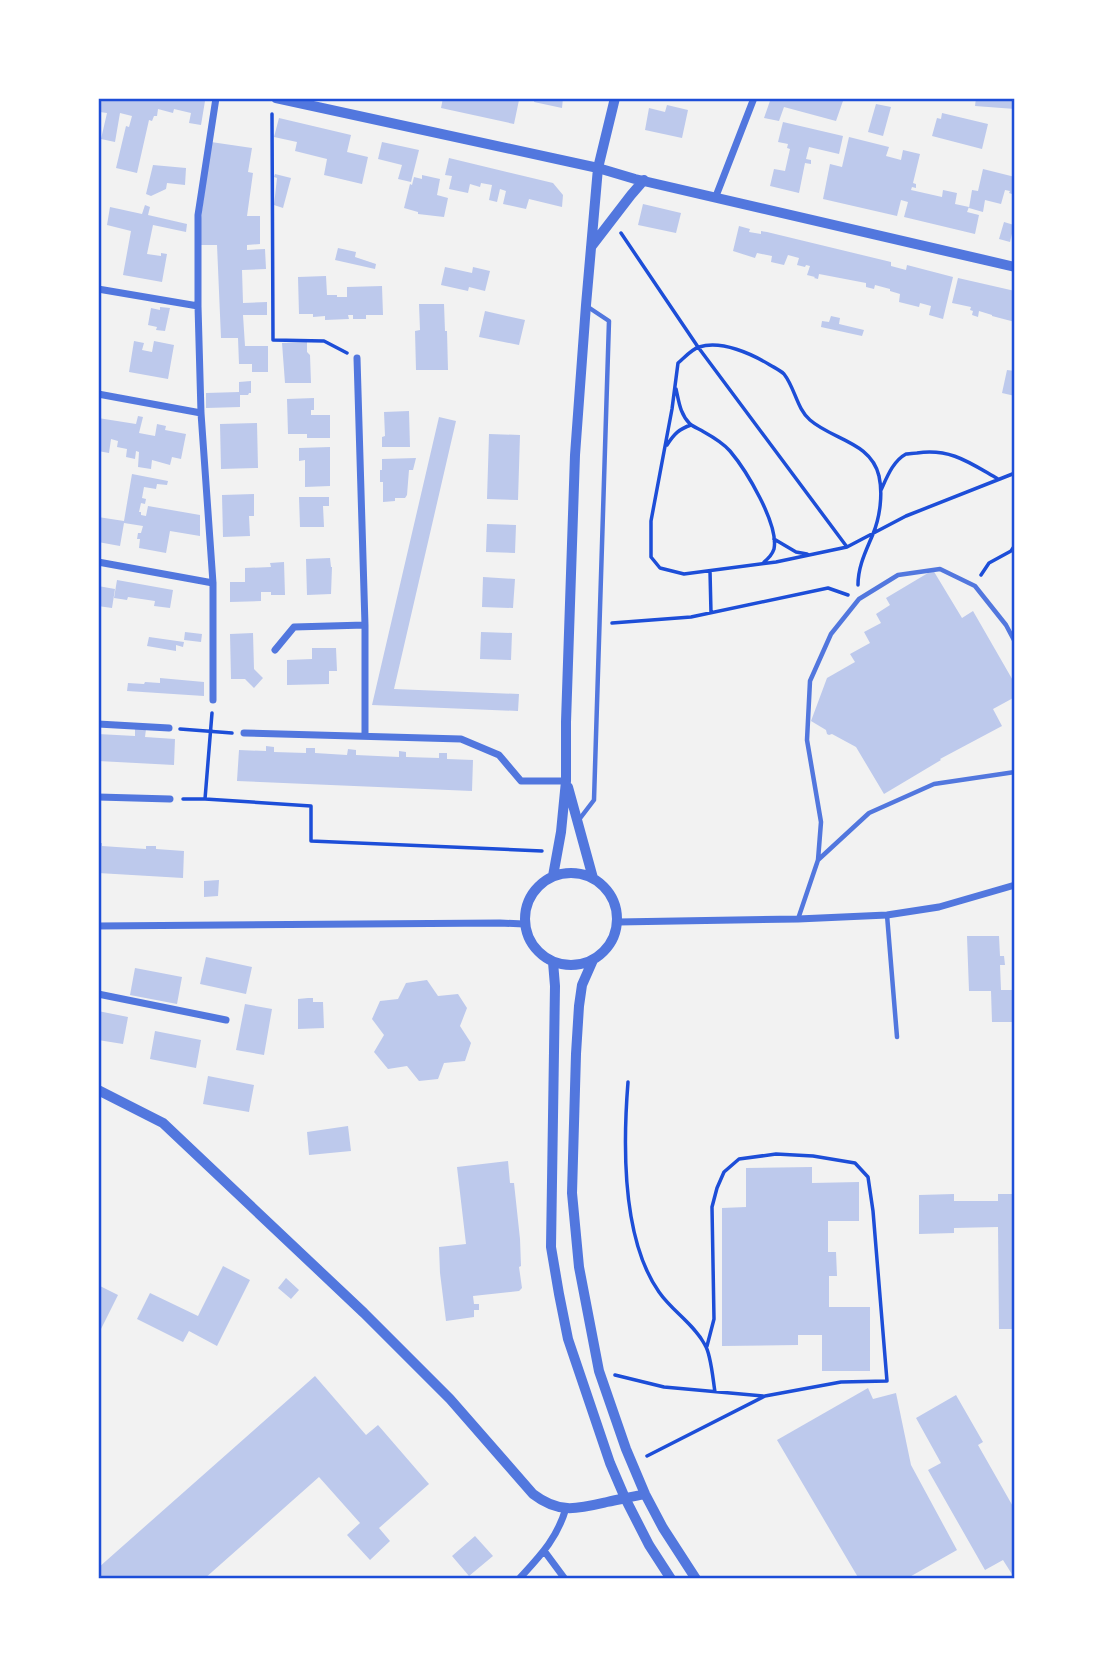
<svg xmlns="http://www.w3.org/2000/svg" width="1113" height="1677" font-family="'Varela Round',sans-serif">
  <style>
    .building { fill: #bdc9ec }
    .lines { fill: none; stroke-linecap: round; stroke-linejoin: round }
    .path { stroke: #1d4ed8; stroke-width: 3.5 }
    .service { stroke: #5277de; stroke-width: 4.5 }
    .minor { stroke: #5277de; stroke-width: 7 }
    .tertiary { stroke: #5277de; stroke-width: 10 }
    .neatline { fill: none; stroke: #1d4ed8; stroke-width: 2.5 }
  </style>
  <rect width="100%" height="100%" fill="#f2f2f2"/>
  <path class="building" d="M98,98H194L205,101L201,125L189,123L191,113L174,109L173,113L158,109L157,116H154L152,121L149,120L137,173L116,168L126,126L129,127L132,116L120,113L115,142L101,139L107,113L100,112L101,109L98,108Z
    M443,98H510L519,100L514,124L441,108Z
    M535,98H563L562,108L534,102Z
    M771,98H844L836,121L784,107L779,121L764,118Z
    M976,98H1015V109L975,106Z
    M876,104L891,107L883,136L868,132Z
    M667,105L688,110L682,138L645,130L649,108L665,112Z
    M942,113L988,124L982,149L932,136L937,118L941,119Z
    M279,118L351,135L347,152L368,157L362,184L324,175L327,159L295,151L297,142L274,137Z
    M783,122L843,136L839,154L809,147L806,159L811,160V164L805,163L799,193L770,186L774,169L785,171L790,149L787,148L788,144L778,142Z
    M849,137L889,147L886,156L901,160L903,150L920,154L913,183L916,184V188L912,187L911,190L942,197L943,190L957,193L955,204L969,207L967,212L979,215L975,234L904,217L908,202L901,200L897,216L823,199L830,164L842,167Z
    M211,142L252,148L248,172L253,173L247,216H260V244L247,245V250L265,249L266,269L242,270L243,303L267,302V315H243L245,346H268V372H252V364H239L238,338H221L217,245H201V218Z
    M382,142L419,150L411,182L398,179L402,165L378,159Z
    M449,158L553,183L563,195L562,207L529,199L526,209L503,204L506,191L500,189L497,202L489,200L492,185L481,183L480,187L470,184L468,193L449,189L452,176L445,175Z
    M153,165L186,168L185,185L167,183L166,189L151,196L146,194Z
    M983,169L1015,177V195L1009,193L1010,191L1005,190L1001,204L985,200L983,212L969,208L972,190L978,191Z
    M275,174L291,178L283,208L274,205L277,178L274,177Z
    M422,175L440,179L437,195L448,198L444,217L418,214V212L404,208L410,184L412,185L414,177L422,179Z
    M643,204L681,213L676,233L638,225Z
    M145,205L150,207L148,215L187,224L186,232L153,225L147,254L161,256V253L167,254L162,282L123,275L131,231L107,225L110,207L142,214Z
    M1004,222L1014,225L1010,242L999,239Z
    M739,226L750,229L749,232L761,234V231L767,232L891,262V266L906,270L907,265L953,277L943,319L929,315L931,306L920,303L919,307L899,302L900,294L890,291V289L875,285L874,289L866,287V283L819,274L818,279L814,278L815,277L807,275L810,266L806,265L805,267L797,265L799,258L788,255L784,265L771,262L772,256L757,253L755,258L733,251Z
    M338,248L356,252L355,257L376,264L375,269L335,260Z
    M445,267L472,273L473,267L490,271L485,291L469,287L468,291L441,285Z
    M326,276L327,295H337V297H347V287L382,286L383,315H366V319H353V315H348L349,319L325,320V316L313,317V314H299L298,277Z
    M958,278L1015,291V322L992,316V315L979,311L978,317L972,315L973,311L970,310L971,307L952,303Z
    M419,304H444L445,331H447L448,370H416L415,331L420,330Z
    M160,307L170,308L165,331L156,330L157,327L148,325L151,308L160,310Z
    M485,311L525,320L519,345L479,337Z
    M831,316L840,318L839,324L864,330L862,336L821,327L822,321L829,322Z
    M134,341L144,343L142,350L152,352L154,341L174,345L168,379L129,372Z
    M307,342V352L310,355L311,383H285L282,343Z
    M1007,370L1015,371V396L1002,393Z
    M251,381V393H249L248,395H240V407L206,408V393L239,392V382Z
    M314,398V410H311V415H330V438H307V434H288L287,399Z
    M409,411L410,447H382V437L385,436L384,412Z
    M138,416L143,417L139,433L155,436L157,424L166,426L165,430L186,434L181,459L172,457L170,465L152,460L151,469L138,467L139,452L136,451L135,459L126,457L127,449L117,447L118,441L111,439L109,453L98,451V418L136,424Z
    M439,417L456,421L394,689L519,694L518,711L372,705Z
    M257,423L258,468L221,469L220,424Z
    M489,434L520,435L518,500L487,499Z
    M330,447V486L305,487V460L299,461V448Z
    M416,458L413,470H409L407,495L405,498H395V501L383,502V482H380V470H382V459Z
    M132,474L168,481L167,485L157,484L156,489L144,487L142,498L146,499L145,504L141,503L139,512H141V515L146,516L148,506L200,515V536L170,531L166,553L139,548L140,539H137L138,533H141L143,526L124,523L120,546L98,542V517L124,521Z
    M254,494V516H249L250,536L223,537L222,495Z
    M299,497H329V506H323L324,527H300Z
    M487,524L516,525L515,553L486,552Z
    M330,558L331,567H332L331,594L307,595L306,559Z
    M284,562L285,595H271V592H261V601L230,602V582H245V568L271,567L270,563Z
    M933,570L962,618L973,611L1015,684V697L993,709L1002,726L940,759L941,760L884,794L856,747L832,734L829,735L827,734L826,730L811,721L827,678L855,662L850,654L870,643L864,632L881,623L876,614L890,605L886,598Z
    M483,577L515,579L513,608L482,607Z
    M117,580L173,590L170,608L154,606L155,601L128,597L127,600L114,598Z
    M98,586L115,589L112,608L98,606Z
    M185,632L202,634L201,642L184,640Z
    M481,632L512,633L511,660L480,659Z
    M253,633L254,669L263,678L254,688L245,679H231L230,634Z
    M149,637L184,642L183,647L176,645V651L147,646Z
    M312,648H336L337,671H329V684L287,685V660L312,659Z
    M160,678L204,682V696L127,691L128,683L144,684L145,682L160,683Z
    M135,728L146,729L145,737L175,739L174,765L98,761V734L135,736Z
    M266,746L274,747V752L306,753V748H315V753L347,755L348,749L356,750V755L399,757V751L406,752V757L439,758V753H447V759L473,760L472,791L237,781L239,750L266,751Z
    M98,843H102V846L146,849V846H156V849L184,851L183,878L98,873Z
    M219,880L218,896L204,897V881Z
    M967,936H999L1000,956H1004L1005,965H1000L1001,990H1015V1022H992L991,991H969Z
    M206,957L252,967L246,994L200,984Z
    M135,968L182,977L177,1004L130,995Z
    M427,980L438,996L458,994L467,1008L460,1026L471,1043L465,1061L444,1063L438,1079L419,1081L407,1066L388,1069L374,1052L384,1035L372,1019L380,1001L398,999L406,983Z
    M308,998H313V1002H323L324,1028L298,1029V999Z
    M245,1004L272,1009L264,1055L236,1050Z
    M98,1011L128,1017L123,1044L98,1040Z
    M155,1031L201,1040L196,1068L150,1059Z
    M208,1076L254,1085L249,1112L203,1104Z
    M348,1126L351,1151L309,1155L307,1132Z
    M508,1161L510,1183H514L520,1239L521,1266L519,1267L522,1288L519,1291L473,1296L474,1304H479V1310H474V1317L446,1321L440,1273L439,1247L466,1244L457,1167Z
    M812,1167V1183L859,1182V1221H828V1252H836L837,1276H829V1307H870V1371H822V1335H798V1345L722,1346V1208L746,1207V1168Z
    M954,1194V1201H998V1194H1015V1329H999L998,1227L954,1228V1233L919,1234V1195Z
    M223,1266L250,1280L217,1346L189,1331L183,1342L137,1319L150,1293L198,1316Z
    M286,1278L299,1290L291,1299L278,1288Z
    M98,1285L118,1295L98,1335Z
    M315,1376L366,1435L378,1425L429,1484L379,1528L390,1541L370,1560L347,1535L360,1523L319,1477L204,1579H98V1568Z
    M868,1388L873,1399L896,1393L911,1465L957,1550L906,1579H859L777,1440Z
    M956,1395L983,1442L978,1445L1015,1510V1579L1003,1560L985,1570L928,1470L941,1463L916,1418Z
    M475,1536L493,1556L469,1576L452,1556Z"/>
  <g class="lines">
    <path class="path" d="M272,114L273,340L324,341L347,353
      M621,233L698,347L847,547L906,516L1015,473
      M676,389C679,402 680,414 690,424C694,427 699,429 704,432C713,437 723,443 730,451C746,470 779,524 774,549C772,555 769,558 764,562
      M667,445C674,434 679,429 691,425
      M881,490C887,477 893,461 906,454C907,454 916,453 917,453C951,448 970,463 998,479
      M774,539L796,552L807,554
      M847,547L776,562L684,574L660,568L651,557V521L672,409L678,363C684,358 692,349 699,347C722,340 752,354 770,365C775,368 780,370 784,374C795,388 797,409 810,420C833,440 871,442 879,476C883,494 880,517 873,534C866,551 858,566 858,585
      M710,571L711,613
      M981,575L989,563L1011,551L1015,545
      M612,623L691,617L828,588L848,595
      M212,713L205,799L311,806V841L542,851
      M180,729L232,733
      M183,799H205
      M628,1082C623,1145 621,1238 659,1292C672,1311 694,1324 705,1345C711,1354 713,1380 715,1392
      M615,1375L664,1387L763,1396
      M647,1456L765,1396L841,1382L887,1381L873,1211L868,1177L855,1163L813,1156L776,1154L739,1159L724,1172L717,1188L712,1207L714,1319L707,1346"/>
    <path class="service" d="M578,821L594,800L609,321L588,307
      M818,860L869,813L934,784L1015,772
      M887,915L897,1037
      M798,919L818,860L821,822L807,740L810,681L831,634L859,599L898,575L940,569L975,586L1006,625L1015,642"/>
    <path class="minor" d="M716,196L754,98
      M98,289L198,306
      M357,358L365,625V735
      M98,394L201,413
      M98,562L213,583
      M275,650L294,627L365,625
      M213,700V583L201,413L198,306V215L216,98
      M98,724L169,728
      M244,733L461,739L499,755L521,781H566
      M98,797L170,799
      M618,922L798,919L887,915L939,907L1015,885
      M98,926L500,923L524,924
      M98,994L226,1020
      M545,1552L565,1579
      M519,1579C540,1556 557,1539 566,1508"/>
    <path class="tertiary" d="M276,98L598,168L635,179L1015,267
      M591,247L631,195L644,180
      M568,787L593,878
      M525 919a46 46 0 1 1 92 0a46 46 0 1 1-92 0Z
      M553,876L561,832L566,781V722L575,455L586,305L598,168L615,98
      M593,960L582,985L579,1006L576,1054L572,1193L579,1267L599,1371L626,1449L645,1494L663,1528L696,1579
      M553,962L555,986L551,1247L559,1294L568,1339L610,1463L625,1498L649,1545L671,1579
      M98,1090L163,1123L364,1313L450,1399L533,1494C559,1514 577,1509 607,1502C620,1499 632,1497 645,1494"/>
  </g>
  <rect width="1113" height="1677" fill="none" stroke="#ffffff" stroke-width="200"/>
  <rect x="100" y="100" width="913" height="1477" class="neatline"/>
</svg>
